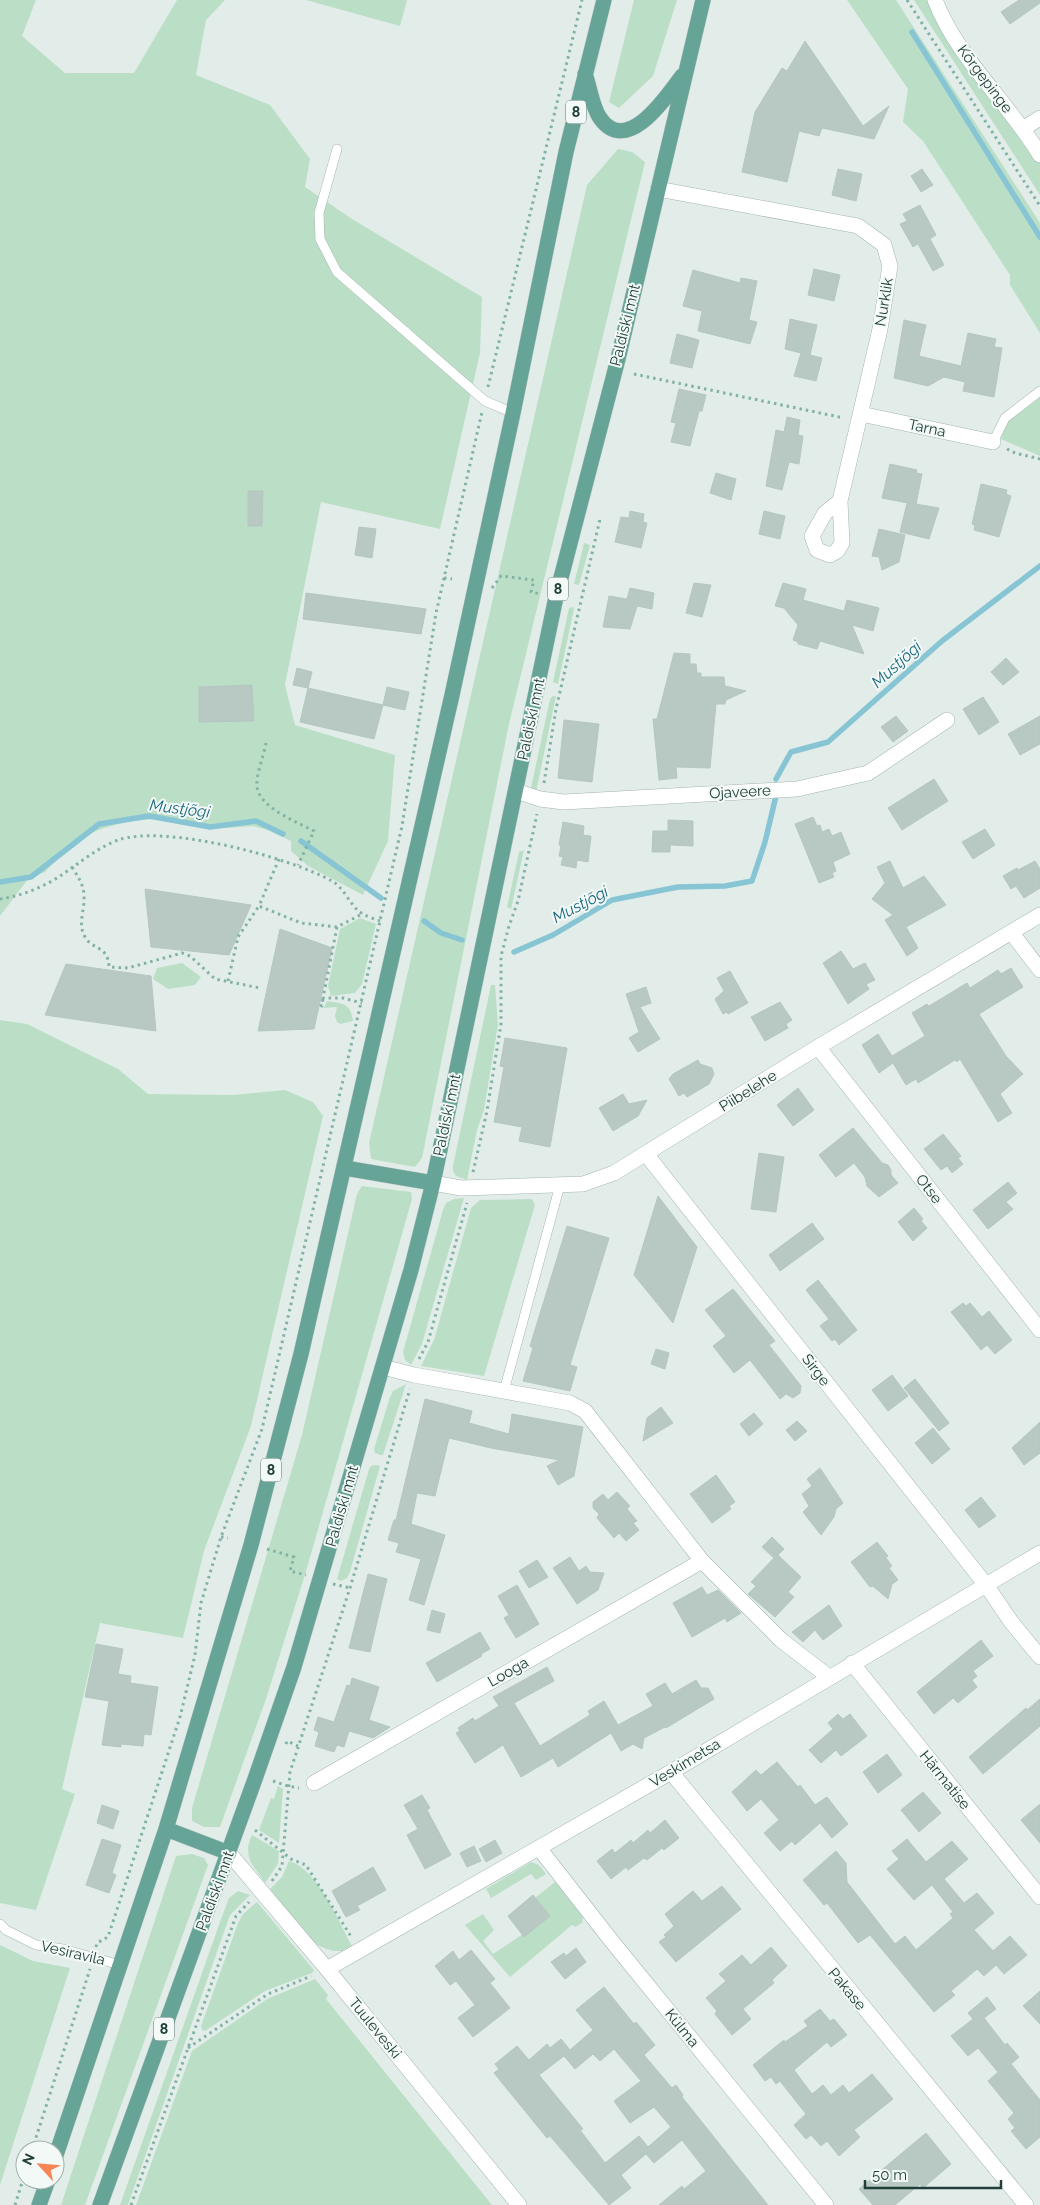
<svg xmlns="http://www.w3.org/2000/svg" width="1040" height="2205" font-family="Raleway,sans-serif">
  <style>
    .green { fill: #bbdfc6 }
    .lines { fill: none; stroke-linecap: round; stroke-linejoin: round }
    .stream { stroke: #88c5d4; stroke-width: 5.5 }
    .building { fill: #b8c8c2; stroke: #b5c7c0; fill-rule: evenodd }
    .service-casing { stroke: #a4b5b1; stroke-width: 10 }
    .minor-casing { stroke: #a4b5b1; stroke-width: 16 }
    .primary-casing { stroke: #c1c9c8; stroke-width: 16 }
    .path { stroke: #82b2a5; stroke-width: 3; stroke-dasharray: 2.5 4; stroke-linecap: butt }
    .service { stroke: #fff; stroke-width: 9 }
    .minor { stroke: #fff; stroke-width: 15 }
    .primary { stroke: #65a497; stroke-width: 15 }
    .labels { text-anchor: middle; stroke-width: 4; stroke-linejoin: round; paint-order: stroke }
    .shield { fill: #f3f9f7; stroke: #607772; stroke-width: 1 }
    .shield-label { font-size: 14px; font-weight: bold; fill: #213f39 }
    .street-label { font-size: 15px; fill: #213f39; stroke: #f3f9f7 }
    .water-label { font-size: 16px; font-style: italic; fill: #19687e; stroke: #f3f9f7 }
  </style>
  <rect width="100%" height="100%" fill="#e2ede9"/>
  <path class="green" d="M0,0H36L22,36L65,73H134L177,0H225L206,20L196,75L270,105L310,159L305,187L352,219L482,297L480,353L440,529L321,502L285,685L295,725L395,755L388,841L363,895L308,866L291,851V841L268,830L253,826L228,828L155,819L130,821L104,828L86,835L67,849L45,872L28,879L0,916Z
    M306,0H407L400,26Z
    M634,0H677L653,76L619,108L609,102Z
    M847,0H896L1040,223V333L1010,285V275L923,141L903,122L908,89Z
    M914,0H930L1037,158L1040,163V195Z
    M618,149L632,152L645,162L509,724L422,1158L415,1167L371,1159L369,1143L587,185Z
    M1040,396V456L1001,439L1007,421Z
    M584,543L590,545L579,585L574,584Z
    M573,607L574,609L558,684L553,682L569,608Z
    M553,696H556L536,792L531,788L550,699Z
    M524,850L511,909L507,907L519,852Z
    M360,918L376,924L362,984L355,993L331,996L328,986L340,929Z
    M182,963L201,977L195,985L168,989L153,979L157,968Z
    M491,985H495L498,1025L484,1110L477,1130L467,1180L456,1176L453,1171V1166Z
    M327,1001C344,1004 350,1002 353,1021L340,1024L337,1022L335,1016L337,1007L324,1008Z
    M0,1020L27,1024L118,1069L148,1094L233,1095L285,1090L313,1102L323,1116L251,1426L204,1551L183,1638L100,1623L62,1789L75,1794L36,1910L0,1903Z
    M362,1186L411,1192L412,1199L307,1568L266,1699L220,1827H204L192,1821V1808L302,1435L357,1194Z
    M464,1198L422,1344L411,1365L405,1360L403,1352L443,1210L446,1203L454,1199Z
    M532,1199L535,1205L484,1376L421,1366L434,1340L471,1208L480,1200Z
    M406,1384L383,1455H380L375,1453L374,1449L390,1397L393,1391Z
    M376,1465L380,1466L350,1572L347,1578L341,1581L337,1579L369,1469L371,1466Z
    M278,1786L283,1789L279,1843L259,1830L271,1798L274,1799Z
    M252,1835L279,1851L278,1864L265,1883C253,1865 242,1857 252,1835Z
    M192,1854L204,1858L208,1865L85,2205H61L176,1856Z
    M289,1861C318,1869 339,1923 353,1948C315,1964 289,1914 270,1889L282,1877Z
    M531,1862L539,1865L546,1874L536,1880L531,1874L491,1898L486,1889Z
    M555,1882L583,1916L582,1923L575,1927L572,1925L510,1977L465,1925L483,1914L494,1930L483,1941L493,1954L550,1916L535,1898Z
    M238,1891L250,1895L230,1915L128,2205H120L220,1922L229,1898Z
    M257,1902L314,1970L312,1973L265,1991L205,2031L202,2030L201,2026L238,1923L243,1914Z
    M0,1945L33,1961L70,1968L0,2185Z
    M315,1979L328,1995L326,1999L492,2205H136L192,2051L267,1999Z"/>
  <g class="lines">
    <path class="stream" d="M912,32L1040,237
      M776,779L791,752L828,742L942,641L1040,566
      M301,841L381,898
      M0,882L31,877L99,824L149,816L210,827L256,821L283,834
      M424,921L441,933L462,940
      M514,952L553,935L612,900L678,887L725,886L752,881L765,842L776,796"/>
  </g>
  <path class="building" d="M1019,0H1040V3L1010,24L1001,12Z
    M805,41L863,126L889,106L874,139L822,128L819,136L799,131L787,182L742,172L755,112L782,68L787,71Z
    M838,169L862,174L856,201L832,195Z
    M922,169L933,185L921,192L911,176Z
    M920,205L936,235L930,239L944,265L933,271L918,244L913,247L900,224L907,221L903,214Z
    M814,269L840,275L834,301L808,295Z
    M693,270L740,283L741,278L757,281L749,320L757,322L750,344L698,331L702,311L683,306Z
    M790,319L817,325L810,355L822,358L816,381L794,376L801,353L785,349Z
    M904,320L926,325L919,356L961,366L968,333L996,339L994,347L1002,348L994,397L963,391L965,382L944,377L928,386L894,378Z
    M677,334L699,340L692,368L670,363Z
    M679,389L706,395L702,411H699L690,446L671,442L676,423L671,422Z
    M787,417L800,420L798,435L803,436L799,464L789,462L782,490L766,486L776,430L784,432Z
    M890,464L917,470L916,473L922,474L916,504L939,508L929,539L900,532L907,503L913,504L882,498Z
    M716,473L736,479L731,500L710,493Z
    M981,484L1007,490L1006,494L1011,496L999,537L974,530L975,525L972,524Z
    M248,491H263L262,526H248Z
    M630,511L644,514L643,522L647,523L641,548L615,542L621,517L629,518Z
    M764,511L785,516L780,539L759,534Z
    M359,527L376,529L372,558L355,555Z
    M879,529L905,535L899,562L882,570L879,557L872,556Z
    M694,583L711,585L702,617L686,613Z
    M783,583L806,589L803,600L844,611L847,600L879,608L873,631L852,625L864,654L820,641L817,649L798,644V642L793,640L798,625L784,608L775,606Z
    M630,588L654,593L652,609L637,606L630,629L603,627L609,596L627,599Z
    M306,593L426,609L421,634L303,619Z
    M674,653L690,654V664H696L697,673H701V677H724L725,686L746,691L726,700L725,704H716L710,768L676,767L677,778L659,780L653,719H657Z
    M1006,658L1019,672L1003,685L991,672Z
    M297,668L312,672L308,688L293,685Z
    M252,685L254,721L199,722V687Z
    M387,687L409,692L405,710L383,705Z
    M308,688L383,705L374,739L300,722Z
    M983,697L999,722L979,735L963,709Z
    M896,716L908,731L893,742L881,727Z
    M1040,716V744L1020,755L1008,734Z
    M564,720L599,724L592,782L558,778Z
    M934,779L948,801L902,830L888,808Z
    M813,817L817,826L820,825L822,832L829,829L832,836L841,832L850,854L833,862L836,871L832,873L834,877L819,883L795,824Z
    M668,820L693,821V846L670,845V852H652L653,831H668Z
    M563,822L584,826L583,835L591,836L588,862L577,860L576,868L561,865L563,857L559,856L561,846L559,845Z
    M985,829L995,845L973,859L962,842Z
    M890,861L903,888L924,876L946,905L906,927L918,948L907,956L885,920L893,915L872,899L885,883L877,867Z
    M1035,861L1040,869V888L1024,898L1016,886L1011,889L1003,876L1017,868L1018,870Z
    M145,889L251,905L229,955L151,947Z
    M280,929L332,948L314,1029L258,1031Z
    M841,951L853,969L865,963L875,980L866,984L869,989L848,1004L823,963Z
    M66,964L151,976L156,1031L45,1015Z
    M1011,968L1023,987L979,1014L1006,1056L1023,1074L1000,1094L1012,1113L998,1122L960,1059L957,1062L955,1060L918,1083L916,1079L906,1085L893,1063L879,1073L862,1045L878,1034L892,1056L925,1036L912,1013L927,1004L929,1006L967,983L970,988L998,970L1001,974Z
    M730,971L748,1003L728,1014L727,1012L723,1014L715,999L724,991L717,978Z
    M646,987L651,1003L640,1007L660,1039L638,1052L629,1038L639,1032L626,994Z
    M780,1002L792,1020L786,1024L788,1028L765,1041L751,1017Z
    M505,1038L567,1048L550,1147L519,1141L522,1127L494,1122L504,1067L500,1066Z
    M698,1060L700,1064L712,1068L714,1074L709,1084L687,1097L684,1093L679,1096L669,1079L673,1074Z
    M798,1088L814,1110L793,1126L777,1105Z
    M623,1094L629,1104L647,1100L638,1116L613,1131L599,1108Z
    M853,1128L882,1163L888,1165L891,1170V1175L898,1183L879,1197L867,1186L865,1177L854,1163L836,1177L819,1155Z
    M943,1134L961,1156L958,1158L963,1164L952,1173L947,1166L941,1170L924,1149Z
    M759,1153L784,1157L776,1212L751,1209Z
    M1008,1182L1017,1193L1006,1202L1013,1209L988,1229L973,1210Z
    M658,1196L697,1247L673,1323L634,1275Z
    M914,1208L923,1219L921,1221L927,1228L913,1241L898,1222Z
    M812,1223L824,1239L780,1271L769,1255Z
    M567,1226L609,1238L570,1365L577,1367L570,1391L523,1381L533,1348L530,1346Z
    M818,1280L857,1330L839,1345L835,1339L832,1341L820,1326L829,1319L806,1290Z
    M733,1289L775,1341L769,1345L801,1386L800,1393L793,1398L786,1394L780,1399L750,1360L734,1373L713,1346L726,1336L705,1310Z
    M963,1303L966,1306L970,1303L982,1317L989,1311L1012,1340L995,1354L987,1345L981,1350L951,1312Z
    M656,1349L669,1353L665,1369L651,1364Z
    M892,1375L908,1396L888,1411L872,1390Z
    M915,1379L949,1423L939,1431L904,1388Z
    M425,1399L472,1411L469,1423L509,1434L512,1414L583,1427L574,1476L558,1485L547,1466L559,1460L491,1448L449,1438L435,1496L417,1493L411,1524L445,1535L424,1605L409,1600L421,1559L396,1552L399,1543L388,1540L394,1520H396Z
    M661,1407L673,1423L643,1441L647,1418Z
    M754,1413L763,1424L749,1436L740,1424Z
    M797,1421L807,1431L795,1441L786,1430Z
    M1040,1422V1453L1024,1465L1012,1448Z
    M933,1428L950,1449L932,1464L915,1443Z
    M820,1468L843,1503L836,1509L834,1517L821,1535L803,1512L809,1506L802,1494L812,1486L807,1479Z
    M716,1475L735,1502L729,1506L731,1509L712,1523L690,1494Z
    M617,1492L630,1506L627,1509L637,1521L633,1523L639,1530L626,1541L619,1533L614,1538L597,1518L599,1514L593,1508V1502L603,1494L608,1500Z
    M981,1497L996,1516L979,1528L965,1510Z
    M772,1537L784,1549L778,1555L801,1577L788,1592L794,1597L775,1617L748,1594L756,1586L751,1582L774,1558L762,1547Z
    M877,1542L888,1556L886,1558L892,1566L889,1568L898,1580L892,1584L888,1599L873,1586L870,1587L851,1562Z
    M570,1557L579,1571L586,1566L590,1572L604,1573L598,1590L577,1604L553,1568Z
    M537,1560L548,1577L529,1588L519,1571Z
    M368,1574L387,1579L370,1652L349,1648Z
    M517,1585L539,1624L516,1638L504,1618L509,1615L498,1596Z
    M702,1587L707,1595L718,1590L741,1613L727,1622L725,1618L692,1637L673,1603Z
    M829,1605L842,1626L823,1640L815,1630L803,1642L792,1632Z
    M432,1610L445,1614L440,1633L427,1630Z
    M480,1632L490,1649L481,1654L482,1656L437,1682L426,1663Z
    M981,1640L993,1656L973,1671L977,1676L972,1680L977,1687L958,1703L953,1698L934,1714L917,1692Z
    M96,1644L123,1649L118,1674L131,1676L130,1683L158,1687L151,1735L144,1734L143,1746L121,1744V1747L102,1745L109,1701L85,1697Z
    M547,1667L554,1681L514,1703L540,1746L590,1715L588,1711L604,1701L618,1725L653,1706L646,1694L665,1683L672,1694L696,1680L701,1688H708L714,1699L666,1728L665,1727L644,1738L642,1749L633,1744L621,1751L611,1733L558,1767L553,1758L521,1777L503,1745L475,1763L456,1733L460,1731L458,1728L473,1718L475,1721L499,1706L493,1697Z
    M352,1678L379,1687L369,1720L390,1727L373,1738L349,1731L344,1747L337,1745L334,1752L315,1746L319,1732L314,1730L318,1717L334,1722L347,1685L350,1686Z
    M1040,1699V1726L983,1774L969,1757L1026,1708L1027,1710Z
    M838,1714L843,1719L850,1714L867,1736L841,1756L836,1750L821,1763L809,1750L833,1729L828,1723Z
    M887,1754L902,1775L878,1793L863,1772Z
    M777,1762L798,1787L800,1785L815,1805L827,1797L848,1824L832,1838L820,1823L795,1845L792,1841L780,1851L764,1833L779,1820L761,1799L747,1811L732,1792L756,1770L761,1775Z
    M923,1792L941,1813L919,1832L901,1810Z
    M422,1795L430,1808L427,1810L451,1855L425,1869L407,1835L418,1829L404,1805Z
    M1040,1804V1843L1021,1820Z
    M102,1805L119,1811L113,1829L97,1823Z
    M665,1820L679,1838L664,1850L662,1848L647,1860L644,1858L628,1870L626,1867L611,1879L597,1861L612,1849L615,1853L631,1840L633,1843L648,1830L650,1833Z
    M102,1839L121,1845L112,1873L116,1875L109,1893L86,1885Z
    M907,1839L926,1862L952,1841L968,1859L944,1879L964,1903L977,1893L994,1913L974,1930L993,1951L1010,1936L1027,1955L1004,1974L996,1965L984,1976L977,1969L951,1991L955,1995L934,2012L870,1935L858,1943L827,1903L824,1905L803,1880L836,1851L846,1863L847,1882L895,1944L905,1936L916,1950L953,1918L950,1914L953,1912L932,1885L914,1900L887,1869L899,1859L892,1851Z
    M495,1840L502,1853L486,1862L479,1849Z
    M474,1846L481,1861L467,1867L460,1853Z
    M373,1867L386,1890L357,1906L360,1910L346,1917L332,1891Z
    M722,1886L741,1909L676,1962L659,1942L666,1937L664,1935L674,1926L665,1914L693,1891L702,1901Z
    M533,1895L550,1916L524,1937L508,1916Z
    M771,1947L787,1966L772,1980L774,1983L743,2009L751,2019L732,2035L715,2014L717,2011L706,1998L726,1981L719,1974L742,1955L751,1965Z
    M576,1948L586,1962L565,1979L551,1962L564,1953L566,1956Z
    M471,1950L495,1979L490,1983L510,2008L473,2037L458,2018L475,2005L456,1981L450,1985L435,1966L453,1951L459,1960Z
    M604,1987L634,2024L636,2022L655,2045L644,2055L672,2088L676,2085L683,2095L682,2097L768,2205H659L682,2186L684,2189L706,2171L682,2140L654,2163L646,2154L621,2175L631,2188L609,2205L550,2136L547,2138L494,2073L499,2069L495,2064L517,2046L529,2060L547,2044L550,2048L561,2039L570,2050L593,2030L576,2010ZM614,2049L641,2081L614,2101L630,2123L654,2107L671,2127L648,2147L639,2136L605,2163L580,2130L583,2129L539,2075L564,2056L575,2069L593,2054L600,2061Z
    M1040,1991V2024L1023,2006Z
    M987,1997L996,2009L984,2018L1005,2045L1007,2043L1019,2057L1011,2064L1040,2100V2137L1026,2149L1011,2131L1015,2128L1008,2119L1014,2113L988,2081L998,2072L978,2048L968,2056L951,2036L973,2019L968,2013Z
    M820,2009L830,2021L834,2019L847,2035L831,2047L827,2042L794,2070L812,2094L823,2085L831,2095L843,2085L849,2093L872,2074L893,2099L854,2130L860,2137L839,2156L827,2141L821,2146L811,2135L806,2139L794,2125L806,2114L780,2081L776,2084L771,2077L765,2081L753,2065L784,2040L785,2042L808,2026L804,2021Z
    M926,2133L951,2164L923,2188L920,2184L895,2205H873L859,2189Z"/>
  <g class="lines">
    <g class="service-casing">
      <path id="service" d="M337,149L319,213L320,239L337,272L485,401L513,413
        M993,442L1005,418L1040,391
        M504,1391L560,1185
        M0,1924L6,1930L36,1945L63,1949L120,1965"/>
    </g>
    <g class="minor-casing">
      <path id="minor" d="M935,0C958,59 1008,102 1040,155
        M1024,128L1040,118
        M658,189L858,226L884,245L890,266L880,329L840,501L842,543L837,551L830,555L817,550L812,536L825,513L840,501
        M861,414L993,442
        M516,791L540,799L564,802L797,789L868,773L947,720
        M1011,932L1040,970
        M818,1047L1040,1330
        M646,1154L986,1585L1012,1623L1040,1657
        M433,1183L461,1188L583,1184L614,1173L818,1047L1040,915
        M383,1367L414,1375L570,1403L585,1411L702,1561L781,1640L829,1677
        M852,1663L1040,1897
        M671,1772L1026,2205
        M314,1783L702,1561
        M539,1848L610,1939L826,2205
        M229,1853L327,1969L519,2205
        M327,1969L671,1772L1040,1553"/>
    </g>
    <g class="primary-casing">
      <path id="primary" d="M585,74C590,87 592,107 600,118C627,157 667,96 682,76
        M345,1168L433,1183
        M166,1829L229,1853
        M55,2158L166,1829L251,1545L301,1354L452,695L513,413L566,152L604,0
        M39,2205L48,2180
        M100,2205L255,1779L294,1667L411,1270L433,1183L556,597L618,359L703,0"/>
    </g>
    <path class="path" d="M907,0L1040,206
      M634,374L844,418
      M488,387L582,0
      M1007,449L1015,453L1040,459
      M444,578L452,579
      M492,588L501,576L534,580L531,592L541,594
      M266,743C264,756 256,773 257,786C258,807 297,822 314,831L298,865
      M544,783L556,709L600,519
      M279,859L259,906L301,923L337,927L362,914
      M72,867C78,877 84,885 84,896C85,909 78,923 84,935C91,951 108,944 109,967L128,968L182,953L190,956L215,979L260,988
      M0,899C20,896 39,889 57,878C77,865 95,849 118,840C164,824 289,857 332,881C345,888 350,907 363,914C368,917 375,919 380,921
      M337,927L323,998H343L362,1003
      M228,981L238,937L259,906
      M320,1005L322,1006L323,998
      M473,1172L487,1111L501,1024V956L509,926L518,901L537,814
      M419,1359L428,1342L467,1203
      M221,1537L228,1538
      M267,1549L294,1557L290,1571L306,1575
      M333,1584L350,1588
      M286,1744L287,1741L298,1746
      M273,1781L288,1786L299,1788
      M255,1830L291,1859L306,1865L352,1938
      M272,1881L282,1866L290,1772L350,1588L410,1389
      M96,1947L97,1943L108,1937L180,1717L195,1655L201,1603L221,1537L262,1429L402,826L436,613L482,412
      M188,2048L268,1994L311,1976
      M32,2150L90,1969
      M15,2205L25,2173
      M131,2205L236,1916L249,1902"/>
    <use href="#service" class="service"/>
    <use href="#minor" class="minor"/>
    <use href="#primary" class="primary"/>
  </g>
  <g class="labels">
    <g class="shield">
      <rect x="566" y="100.5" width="20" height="23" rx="4"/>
      <rect x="548" y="577.5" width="20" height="23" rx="4"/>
      <rect x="261" y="1458.5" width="20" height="23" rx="4"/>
      <rect x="154" y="2017.5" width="20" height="23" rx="4"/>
    </g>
    <g class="shield-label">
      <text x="576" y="117">8</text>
      <text x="558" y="594">8</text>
      <text x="271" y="1475">8</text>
      <text x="164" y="2034">8</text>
    </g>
    <g class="street-label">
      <text transform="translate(985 79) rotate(53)" y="5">Kõrgepinge</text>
      <text transform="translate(884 302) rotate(-81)" y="5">Nurklik</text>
      <text transform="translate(625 325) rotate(-76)" y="5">Paldiski mnt</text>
      <text transform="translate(927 428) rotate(12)" y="5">Tarna</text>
      <text transform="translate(531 719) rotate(-78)" y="5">Paldiski mnt</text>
      <text transform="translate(740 792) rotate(-3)" y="5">Ojaveere</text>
      <text transform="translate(748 1091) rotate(-32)" y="5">Piibelehe</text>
      <text transform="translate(447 1115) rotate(-78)" y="5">Paldiski mnt</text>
      <text transform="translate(929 1189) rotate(52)" y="5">Otse</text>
      <text transform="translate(816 1370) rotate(52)" y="5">Sirge</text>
      <text transform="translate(342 1506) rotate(-74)" y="5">Paldiski mnt</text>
      <text transform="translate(508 1672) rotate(-30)" y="5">Looga</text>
      <text transform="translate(685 1763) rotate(-31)" y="5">Veskimetsa</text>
      <text transform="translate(945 1780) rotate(51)" y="5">Härmatise</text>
      <text transform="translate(215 1891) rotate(-70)" y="5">Paldiski mnt</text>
      <text transform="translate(73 1953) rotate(13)" y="5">Vesiravila</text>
      <text transform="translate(847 1989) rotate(50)" y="5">Pakase</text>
      <text transform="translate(375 2028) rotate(51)" y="5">Tuuleveski</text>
      <text transform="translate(682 2028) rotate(51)" y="5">Külma</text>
    </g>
    <g class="water-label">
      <text transform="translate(896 664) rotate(-42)" y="6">Mustjõgi</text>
      <text transform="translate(180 808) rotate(7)" y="6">Mustjõgi</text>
      <text transform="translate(580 904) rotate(-28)" y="6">Mustjõgi</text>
    </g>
  </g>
  <g transform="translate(40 2165) rotate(296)"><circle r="24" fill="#f3f9f7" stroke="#9fafab"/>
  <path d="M0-4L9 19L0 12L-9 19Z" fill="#f78656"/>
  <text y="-8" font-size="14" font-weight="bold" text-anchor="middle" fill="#213f39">N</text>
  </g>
  <path d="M865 2180v8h136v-8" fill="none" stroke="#213f39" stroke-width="2.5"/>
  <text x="872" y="2180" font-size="15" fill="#213f39" stroke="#f3f9f7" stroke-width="4" paint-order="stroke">50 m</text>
</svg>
